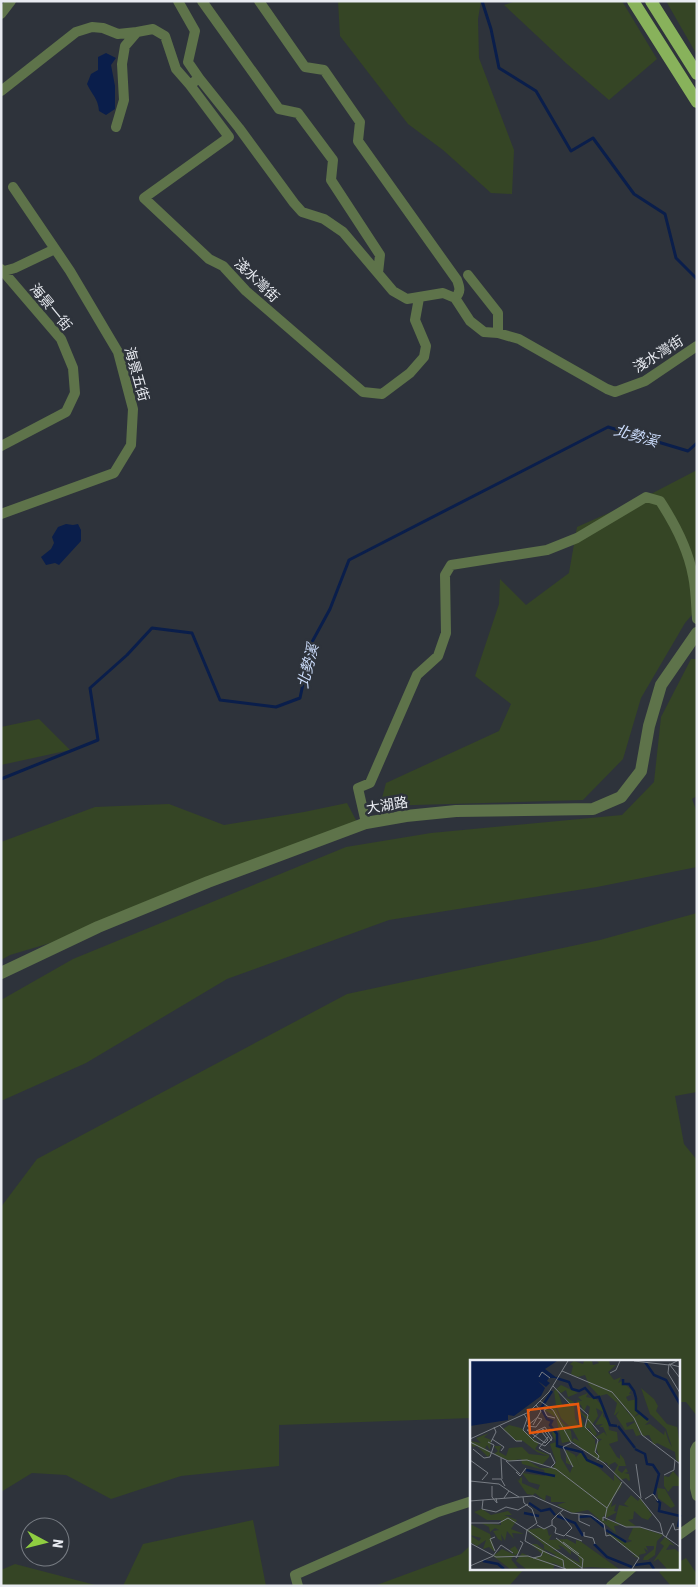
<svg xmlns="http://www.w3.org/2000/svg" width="698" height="1587" font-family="'Roboto Condensed','Noto Sans TC',sans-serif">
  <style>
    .green { fill: #354525 }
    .water { fill: #0a1e4b }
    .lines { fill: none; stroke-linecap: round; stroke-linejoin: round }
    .stream { stroke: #0a1e4b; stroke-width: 3 }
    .minor { stroke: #5e734a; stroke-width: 10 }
    .tertiary { stroke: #5e734a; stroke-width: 12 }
    .primary { stroke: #88b25b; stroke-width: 12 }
    .labels { text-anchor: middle; stroke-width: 5; stroke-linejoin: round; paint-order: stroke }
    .street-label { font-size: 14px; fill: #e8ebf1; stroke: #2e333b }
    .water-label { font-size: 15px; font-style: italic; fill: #cbdcfb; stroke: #2e333b }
    .inset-river { fill: none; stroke: #0a1e4b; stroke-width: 2.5 }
    .inset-road { fill: none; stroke: #787d84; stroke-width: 1 }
    .view { fill: #e8590c; fill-opacity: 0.15; stroke: #e8590c; stroke-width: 2.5 }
    .inset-edge { fill: none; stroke: #e8ebf1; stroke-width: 2.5 }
  </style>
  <rect width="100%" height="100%" fill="#2e333b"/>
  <path class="green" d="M338,1H481L478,19L479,58L514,150L512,194L491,193L443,150L408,124L340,36Z
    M516,1H622L657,59L609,100L567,64L504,5Z
    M666,1H697V55Z
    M697,470V609L685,623L641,698L623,759L583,800L380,806L386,783L499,731L511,704L475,676L499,604L500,579L526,605L569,573L577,527L647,496Z
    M691,659H697V796L692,799L697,812V867L597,887L389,920L227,979L86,1063L1,1101V1000L73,959L346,847L431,833L622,815L654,782L661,717Z
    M39,719L70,750L1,765V727Z
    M347,803L357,822L57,941L10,955L1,960V842L95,807L169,804L224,825L304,812Z
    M697,913V1092L675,1096L684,1144L697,1160V1416L686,1402H679V1361H472V1418L279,1425V1466L181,1476L111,1499L66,1475L32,1473L1,1492V1207L37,1159L347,994L600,940Z
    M253,1520L266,1586H123L143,1544Z
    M472,1544V1568H525L509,1586H374L461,1554Z
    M686,1558L697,1574V1586H671L659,1572L665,1568H679V1562Z
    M15,1564L99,1586H1V1570Z"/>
  <path class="water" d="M106,53L116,58L111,65L115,86V109L106,115L99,111C98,98 92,95 87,84L91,74L98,70V57Z
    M66,524L73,525L78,524L81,530V541L59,565L55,563L46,565L41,557L51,549L54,543L52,537L58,527Z"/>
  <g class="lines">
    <path class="stream" d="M482,1L491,29L499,68L536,91L571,151L593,138L634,194L665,214L676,258L697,279
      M1,779L98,740L90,688L127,655L152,628L192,633L220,700L276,707L300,698L312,642L330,609L349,560L608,427L688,451L697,443"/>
    <path class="minor" d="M178,1L195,31L188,62L199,78L190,85L229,137L144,198L209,259L223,266L246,291L363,392L382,394L410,373L424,357L426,346L415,320L419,298
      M202,1L279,109L298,113L333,160L331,180L380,255L378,273
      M259,1L305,67L324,70L360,122L358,141L457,280C460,288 461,292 455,298
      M1,14L11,1
      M199,78L239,128L294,203L302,212L324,219L343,232L393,291L407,299L443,293L455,298L470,321L484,332L498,333L519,339L607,389L615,392L645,381L697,346
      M1,91L76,32L92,27L103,28L118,34L137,32
      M116,127L124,100L122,64L125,46L137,32L153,29L165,36L176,69L190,85
      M1,269L61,339L73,368L75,393L66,412L1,446
      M1,272L15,268L55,249
      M468,275L498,313V333
      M1,514L114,473L131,445L133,409L118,352L70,271L13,187
      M366,823L358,788L370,783L417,675L438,656L446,633L445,575L451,565L547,550L577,538L646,497L660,501C675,524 688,548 693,576C696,590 696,605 697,619
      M697,1446L695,1450V1488L697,1496
      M679,1535L697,1522
      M298,1586L295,1575L438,1512L472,1501
      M611,1586L632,1568"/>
    <path class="tertiary" d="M1,973L98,927L208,882L366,823L406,816L456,811L593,809L621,797L641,771L649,726L661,685L697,633"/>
    <path class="primary" d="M633,1L697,102
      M651,1L697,74"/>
  </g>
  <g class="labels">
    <g class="street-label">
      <text transform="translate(257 280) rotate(44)" y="5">淺水灣街</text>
      <text transform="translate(51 307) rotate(50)" y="5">海景一街</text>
      <text transform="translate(658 354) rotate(-32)" y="5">淺水灣街</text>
      <text transform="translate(137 374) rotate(74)" y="5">海景五街</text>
      <text transform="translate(387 805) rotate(-9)" y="5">大湖路</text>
    </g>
    <g class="water-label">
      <text transform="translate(636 436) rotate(16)" y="5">北勢溪</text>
      <text transform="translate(308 666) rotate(-76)" y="5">北勢溪</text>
    </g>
  </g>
  <g transform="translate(470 1360)">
    <rect width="210" height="210" fill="#2e333b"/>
    <path d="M104,1L113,4L114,1H122L123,5L129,3L127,1H139L140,5H146L138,12L144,20L151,17L148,23L152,21L161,30L159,34H162L156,37L158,41L167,39L168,53L164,57L170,54L179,61L175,65L180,64L182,70L180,64L194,75L195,70L199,82L202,87L196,69L180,54L171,28L184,39L188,46L186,51L197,64L207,67L206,58L210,87V103L206,100L205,92L187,83L184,85L179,75L173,76L160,54L144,36L165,61L156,63L157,67L165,62L171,75L166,76L163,69L155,70L146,56L149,51L145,55H144L147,43L137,34L129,36L119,25L115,15L108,17L101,14L103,6L100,4ZM91,25L108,33L98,37L96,30L91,33L87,29L93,47L99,42L95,37L104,42L105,58L111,70L108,59L111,57L115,67L118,61L107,49L118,57L120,47L117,45L114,52L111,45L108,44L107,40L112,41L108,37L118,33L116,37L126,39L134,48L133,56L138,61L139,70L147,72L148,81L139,84L147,97L150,99V94L154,99L156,106H149L148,110L152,113L156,108L158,112L154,113L159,114L160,120L159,121L156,118L151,120L144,112L148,105L145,102L139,105L141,111L137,103L128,100L129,97L127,100L102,81L92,83L85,53V57L72,48L84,51L79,47L85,46L91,61L101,71L102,81L104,78L109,81L103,70L91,58L86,46L84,31ZM126,48L133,52L125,65L133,64L129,67H133L137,76L134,72L124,78L132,79L125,85L129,96L125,92V79L123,78L121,72L116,69L119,68L124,77L127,74L122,65L128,56ZM39,65L51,68L69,83L65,89L79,95V97L72,105L57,100L70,108H83L86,102L80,84L86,82L82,74L84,67L88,81L86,86L90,89L91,98L100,113L103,106L96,103V90L105,95L110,107L106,97L111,92L144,121V114L152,123L151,127L143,138L141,147L146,144L144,151L137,149L147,152L136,158V154L132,158L137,162L136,159L151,165L144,166L146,173L118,150L103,153L87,145L96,142H81V137L76,135L75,141L65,133L63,135L57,134L46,118L49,121L50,118L52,117V123L68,130L70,125L59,122L52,113L75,116L74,110L52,104L51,99L40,101L24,94L28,91L24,86H31L29,92L36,96L39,88L52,87L59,94L78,96L67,92L53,81H46L33,69ZM19,73L14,77L21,80L20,90L17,85L15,88L21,93L18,97L7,86L3,87L0,81L11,83L6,78ZM203,111L210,119V126H203L198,132L194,126V116L199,117ZM187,129L188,128L195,129L205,146L201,148L188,138ZM161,135L168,141L170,138L182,155L178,160L172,158L164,151L163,159L158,160L166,166L156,167L145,161L149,145L159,147L154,144ZM12,149L21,155L38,151L42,155H34L47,160L41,169L54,174L42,173L44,179L37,171L35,181L31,174L32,181L28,179L23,171L29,170L25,168L20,172L19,167L11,163L31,165V160H17L4,152ZM0,164L20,174L25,192L19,187L13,189L16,180L7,186L0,182L1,176L9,181L11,178L0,175ZM168,167L193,175L187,181L185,195L178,200H173L174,197L184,189V186H176L178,191L174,188L176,193L169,195L170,199L161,195L166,196L138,174L143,172L156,183L162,181L158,179L163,168ZM69,168L77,169L79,176L82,174L79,180L97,179L106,184V180L110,181L149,209L121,207L97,209L81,202L85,205L83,209H56L46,201L52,193L63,198L73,195L61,184H67L82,197L86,195L74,189V185L56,170ZM88,185L93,187L101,195V191L108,196L110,203L83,190L91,189ZM195,177L205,186L200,184L196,190L205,189L210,193V209H197L188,199L183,202L194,186L190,183ZM45,186L49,192L41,199L48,208L40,209L23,196L32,189L45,195L40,189Z" fill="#354525" fill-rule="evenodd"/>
    <path d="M0,1H87L75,9L87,18H79L77,21L80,23L76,27L68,21L75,28L71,36L44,56L38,55V60L0,66Z" fill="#0a1e4b"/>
    <path class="inset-river" d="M175,2L184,15L196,20L210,44M86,18L99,22L102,29L109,31L115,28L124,38L129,37L140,65L147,66M153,19V24H159L164,31L166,38M82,31L71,48L77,59L82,61L80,65L87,74V86L112,92L117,100L133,107M166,38V50L178,60M148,66L165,88M165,89L175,94L177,104L183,105L189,114L184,135M56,110L85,116M187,140L190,143L189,151L210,156L208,167M59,143L71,151L80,149L85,155M54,153L69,156M87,156L105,163L113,176M109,157L121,156L134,167M136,170L156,182M124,184L137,197L162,207M13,201L28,204L34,209M165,205L180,203L184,209"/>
    <path class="inset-road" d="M164,1L199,5L207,1M200,5L210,18M210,7L199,4L198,13L210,33M92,11L142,32L164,58L172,75L210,104M140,13L146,10L150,1M69,17L72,12L80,18M83,26L100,44H106L118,55L115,67L128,80L125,92L129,96L127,100M70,41L83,50L101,82L134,103L170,138L190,163L193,175L210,187M78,48L74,50L77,56L85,58M68,57L57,66L66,67L72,59L68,58M118,59L129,72M29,65L46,81H52M63,65L71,51L66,45M53,70L64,81L75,86L81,80L73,69L63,78M53,70L57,59L54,54M60,70H57L75,83L78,80L72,72M66,71L75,67L82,78L81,81M78,77L69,88L80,94M0,79L59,52L79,32L98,1M22,79L34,87L31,91M0,82L38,101L57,100L86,109L137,148M21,82L26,72L24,67M101,83L93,87L103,107M3,89L14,98L20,97L24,85L18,82M80,93L85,103L81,107M31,98L32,119M0,100L18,113L12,120M36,101L50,114M166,104L171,138M46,112L50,116L56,108M194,115L204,110L205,100M22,119H31L35,126M0,121L29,124L39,131M22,126V137L27,143L26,138M53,137L54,143L62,149L67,163L57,170M34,138L39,131L49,137M175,139L183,134L188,141M13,140L12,149L26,152L36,147L48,150L58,144M0,141L63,136L101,153L121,155L134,164L136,176L140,175L169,198L162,209M90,153L102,168L94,176L85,173L86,168L82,165V160L88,154L93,150M109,154V161L120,166M135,158L137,148L152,122M133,161V157L156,167H170L193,174M0,163H29L38,158L57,170L55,181L73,191M67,165L74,169L82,165M57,170L112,208M114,172V176L123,178L125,184M96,175L112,181M196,177L203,163L205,170L210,169M86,178L113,199L112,209M93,182L109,194M0,183L26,197L58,196L96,209M25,191L20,179L25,177M46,198L53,183L50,181M63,198L71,196L73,191L93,200L94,208M0,206L23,196L31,185L43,193"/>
    <path class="view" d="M108,44L111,66L60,73L58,50Z"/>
    <rect width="210" height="210" class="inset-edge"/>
  </g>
  <rect width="698" height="1587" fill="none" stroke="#e8ebf1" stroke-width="5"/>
  <g transform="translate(45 1542) rotate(97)"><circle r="24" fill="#2e333b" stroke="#787d84"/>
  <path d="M0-4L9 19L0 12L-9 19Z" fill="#8fcd41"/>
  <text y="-8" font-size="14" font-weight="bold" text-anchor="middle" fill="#e8ebf1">N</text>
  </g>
</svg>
